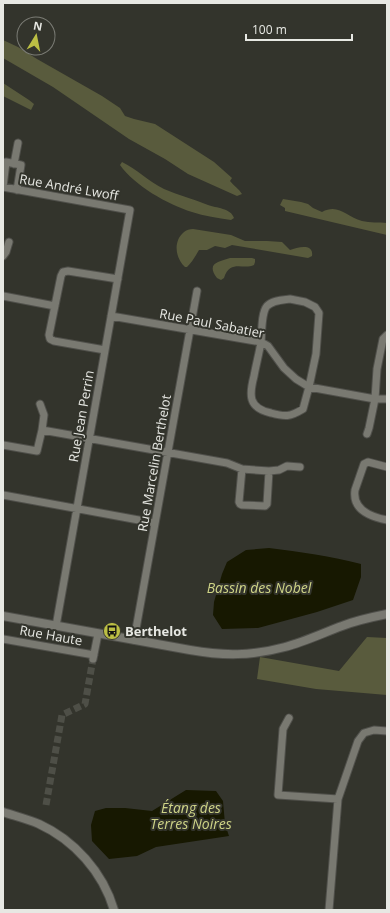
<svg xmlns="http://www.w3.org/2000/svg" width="390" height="913" font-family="'Open Sans',sans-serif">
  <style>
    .green { fill: #595b3d }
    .water { fill: #171801 }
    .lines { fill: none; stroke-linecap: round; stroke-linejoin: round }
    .minor-tunnel { stroke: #4e4f47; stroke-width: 7; stroke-dasharray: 7 3.5; stroke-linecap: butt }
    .minor-casing { stroke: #50504b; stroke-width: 9 }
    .tertiary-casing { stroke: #50504b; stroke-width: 10 }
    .minor { stroke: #797971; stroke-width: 7 }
    .tertiary { stroke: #797971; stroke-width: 8 }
    .labels { text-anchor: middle; stroke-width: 4; stroke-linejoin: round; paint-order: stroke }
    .street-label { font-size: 13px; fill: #e7e8e3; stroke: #33342c }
    .poi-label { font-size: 13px; font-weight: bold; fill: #e7e8e3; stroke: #33342c; text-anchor: start }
    .water-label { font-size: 14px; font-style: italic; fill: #cfd487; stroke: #33342c }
  </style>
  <rect width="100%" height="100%" fill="#33342c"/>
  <path class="green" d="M3,40L18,47L37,59L102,96L120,108L125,116L134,119L155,124L214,162L232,178L230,181C234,186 239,189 242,194L237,196L188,174L165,159L129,139L53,87L3,58Z
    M3,83L29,100L34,104L31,110L3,96Z
    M122,162C137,169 149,182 164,189C178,195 193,199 208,205C216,208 231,208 234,218L231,220C218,218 204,216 192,212C167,204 135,186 120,165Z
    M283,199L301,202L308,204L313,208L322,212C339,203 346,217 362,221C370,223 379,222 387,223V235L285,211V208L280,205Z
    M193,229L231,235L245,241H267L282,242L290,250C298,247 314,243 312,256L308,258L232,245L225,248L215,246L207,250H199C195,257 192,262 187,267H185C175,258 173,241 184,232C186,230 190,229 193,229Z
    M230,258H252L255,259V262L254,265C243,270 230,259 224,278L221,280L217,278C206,263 218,262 230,258Z
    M367,637L387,638V695L316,689L257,679L260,657L339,671Z"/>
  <path class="water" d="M269,548C300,552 331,556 361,564V577L353,600L317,612L258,628L222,629L213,615L214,602L222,574L227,562L246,550Z
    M186,790L216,791L223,801L225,824L229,836L156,847L137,856L109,859L92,841L91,825L95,811L106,808H125L152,811Z"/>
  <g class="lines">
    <path class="minor-tunnel" d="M46,805L62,715L85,704L93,659"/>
    <g class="minor-casing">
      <path id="minor" d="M14,164L18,143
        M3,187L130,210L56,626
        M3,187L6,162L21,165L17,190
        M3,256L6,252L9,242
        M3,296L55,306
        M290,299L305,302L315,307L319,313L316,354L309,387L303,409C290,417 285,417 271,413C248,408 249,395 254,376C256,365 259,354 261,342C262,333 261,313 267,306C273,300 283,300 290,299Z
        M111,316L261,342L268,346L284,368L296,379L309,387L375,399H387
        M105,350L54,341L50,339L49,335L61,276L63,272L68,271L118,279
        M40,404L44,415L42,430
        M367,434L369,428L375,399L377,369L383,339L387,335
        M3,445L37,451L42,430L227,463L242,469L269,471L279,470L287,466L300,467
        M387,467L368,462L364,464L355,490C352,510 371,517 387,520
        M242,469L239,502L240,504L242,505L265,506L267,504L269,471
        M3,495L155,523
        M3,639L94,655
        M134,640L197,291
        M93,659L98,634
        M289,718L283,729L278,795L338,799
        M329,910L338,799L358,741L364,733L374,730L387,731"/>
    </g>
    <g class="tertiary-casing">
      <path id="tertiary" d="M3,616L190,650C223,656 252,656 285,647C304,642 323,633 342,626C357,620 372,617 387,614
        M3,812C15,816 27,819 39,824C74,840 103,872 114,910"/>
    </g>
    <use href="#minor" class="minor"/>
    <use href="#tertiary" class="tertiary"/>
  </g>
  <defs>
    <g id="bus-disc" transform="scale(0.9)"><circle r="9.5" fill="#bcbf44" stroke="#33342c"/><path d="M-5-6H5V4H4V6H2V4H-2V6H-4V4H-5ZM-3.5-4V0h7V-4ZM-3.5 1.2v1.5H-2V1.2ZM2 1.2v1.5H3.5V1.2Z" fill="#111"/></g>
  </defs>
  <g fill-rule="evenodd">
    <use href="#bus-disc" x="112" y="631"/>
  </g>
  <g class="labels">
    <g class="street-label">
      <text transform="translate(69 187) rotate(10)" y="5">Rue André Lwoff</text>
      <text transform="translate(212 323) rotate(11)" y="5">Rue Paul Sabatier</text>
      <text transform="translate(81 416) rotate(-80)" y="5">Rue Jean Perrin</text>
      <text transform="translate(154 463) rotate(-80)" y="5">Rue Marcelin Berthelot</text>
      <text transform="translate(51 635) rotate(10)" y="5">Rue Haute</text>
    </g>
    <g class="poi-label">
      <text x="125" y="636">Berthelot</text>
    </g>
    <g class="water-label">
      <text x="259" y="593">Bassin des Nobel</text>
      <text x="191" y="813">Étang des<tspan x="191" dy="16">Terres Noires</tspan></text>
    </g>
  </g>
  <rect width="390" height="913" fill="none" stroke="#e7e8e3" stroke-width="8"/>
  <g transform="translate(36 36) rotate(10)"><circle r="19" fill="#33342c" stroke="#7b7c75"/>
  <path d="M0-3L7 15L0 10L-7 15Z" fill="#bcbf44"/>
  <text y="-6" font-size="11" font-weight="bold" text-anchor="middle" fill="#e7e8e3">N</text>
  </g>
  <path d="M246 34v6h106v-6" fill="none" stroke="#e7e8e3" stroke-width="2"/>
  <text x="252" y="34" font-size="12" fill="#e7e8e3" stroke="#33342c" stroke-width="3" paint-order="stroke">100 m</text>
</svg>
